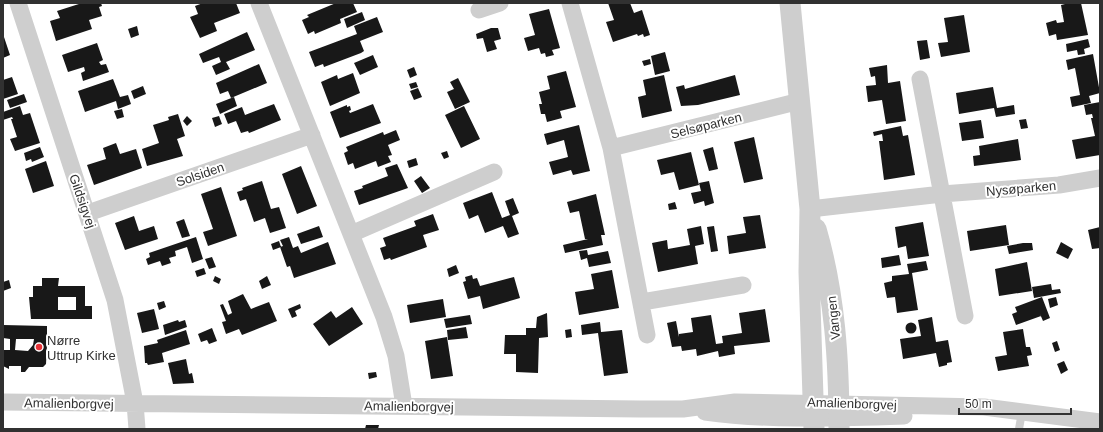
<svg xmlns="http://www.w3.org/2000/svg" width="1103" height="432" font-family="Helvetica,sans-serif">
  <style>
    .building { fill: #181818; fill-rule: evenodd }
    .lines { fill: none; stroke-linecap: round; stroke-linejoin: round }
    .service { stroke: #cecece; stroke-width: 8 }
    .minor { stroke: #cecece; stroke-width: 17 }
    .tertiary { stroke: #cecece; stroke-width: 21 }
    .poi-dot { fill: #e83237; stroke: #fff; stroke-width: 1.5 }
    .labels { text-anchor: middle; stroke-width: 4; stroke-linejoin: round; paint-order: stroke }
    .street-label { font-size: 13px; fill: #313131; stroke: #fff }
    .poi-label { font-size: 13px; fill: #313131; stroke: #fff; text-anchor: start }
  </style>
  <rect width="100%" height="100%" fill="#fff"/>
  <path class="building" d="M82,3H101L102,6L99,7L102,16L89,20L92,29L56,41L50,21L60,18L57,11Z
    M203,3H236L240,13L214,23L217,31L200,38L190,17L198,14L195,6Z
    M336,3H353L357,12L340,19L341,23L315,34L314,31L308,34L302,20L309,17L307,15Z
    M608,3H630L634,13L642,10L650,35L644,37L643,34L638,36L637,34L613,42L606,22L614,20Z
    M1069,3H1081L1088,35L1057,40L1056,34L1049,36L1046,23L1056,20L1057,23L1064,22L1061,5Z
    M549,9L560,48L552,50L554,55L546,57L545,53L541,54L539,48L528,51L524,38L535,35L529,14Z
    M362,12L365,20L347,28L344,19Z
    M964,15L970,52L941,57L938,43L948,42L944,18Z
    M377,17L383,32L360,41L364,51L361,53L324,67L323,64L315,67L309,52L357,34L354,26Z
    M137,26L139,35L131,38L128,29Z
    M491,28H498L501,39L494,41L497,49L487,52L483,38L477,39L476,34Z
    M247,32L255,50L226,62L230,69L216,75L212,66L221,62L219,57L203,63L199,54Z
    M3,34L10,55L3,58Z
    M1088,39L1090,47L1084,49L1085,54L1078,55L1077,50L1067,52L1066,44Z
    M927,40L930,58L920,60L917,41Z
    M97,43L103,60L99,62L101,65L106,64L109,72L83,81L81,73L85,71L84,67L68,72L62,55Z
    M665,52L670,71L655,75L651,56Z
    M1093,54L1100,93L1089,96L1091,103L1072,107L1070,97L1080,95L1075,68L1068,70L1066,60Z
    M373,55L378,67L360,75L354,63Z
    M650,59L651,64L644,66L642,61Z
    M259,64L267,83L231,98L228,91L220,94L216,83Z
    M887,65L888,83L900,81L906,121L886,124L882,100L868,102L866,86L876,85L875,76L871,77L869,68Z
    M414,67L417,75L410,78L407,70Z
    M566,71L576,107L560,111L562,118L547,122L545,114H541L539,104H542L539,92L550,89L547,76Z
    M353,73L360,93L330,106L321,82L337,75L338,79Z
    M664,75L672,111L642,118L638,97L646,95L643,80Z
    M735,75L740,95L698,105L681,106L676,87L684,85L685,89Z
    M12,77L18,94L3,99V80Z
    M458,78L470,102L455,109L447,92L454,89L450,82Z
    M113,79L120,97L128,95L131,104L118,109L116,101L85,112L78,91Z
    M416,82L418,87L411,89L409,84Z
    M143,86L146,94L134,99L131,91Z
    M993,87L997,108L1014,105L1015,114L996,117L994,108L959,114L956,93Z
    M418,88L422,97L414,100L410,91Z
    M24,94L27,102L10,108L7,100Z
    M234,97L237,106L220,114L216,104Z
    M1100,102V155L1076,159L1072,140L1095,136L1091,118H1093L1092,114L1086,115L1084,105Z
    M274,104L281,120L249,133L248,131L241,133L236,121L228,124L224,114L242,107L245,115Z
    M373,104L381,123L340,138L330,112L347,105V107L350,106L351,110L349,111L350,113Z
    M20,106L23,115L30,113L40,143L15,151L10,139L17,137L11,119H13L12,117L3,120V112Z
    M464,106L480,139L461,148L445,115Z
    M122,109L124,117L117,119L114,111Z
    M178,114L185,136L177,139L183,156L147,166L142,149L159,143L153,125L169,120L168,117Z
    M187,116L192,121L187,126L183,121Z
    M219,116L222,124L215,127L212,118Z
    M1026,119L1028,128L1021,129L1019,120Z
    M981,120L984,138L962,141L959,123Z
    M579,125L590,171L573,175L571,170L553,175L549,162L568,157L564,140L547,145L544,134Z
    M901,126L903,136L908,135L915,175L884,180L879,141H883L882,134L874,136L873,132Z
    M396,130L400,140L388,145L392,155L388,156L391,162L378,167L376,161L355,169L353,163L348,165L344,153L348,151L346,147L383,132L384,135Z
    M754,137L763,179L744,183L734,142Z
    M1018,139L1021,160L974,166L973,156L980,155L979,146Z
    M116,143L120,154L136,149L142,168L94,185L87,165L106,159L103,148Z
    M40,147L44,157L32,162L31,159L26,161L24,153Z
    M713,147L718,169L709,171L703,150Z
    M447,151L449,157L444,159L441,153Z
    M691,152L699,185L679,190L674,172L661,175L657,160Z
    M416,158L418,165L409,168L407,161Z
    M46,161L54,186L33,193L25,169Z
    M397,164L408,188L359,205L354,191L363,188L362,186L388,176L385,168Z
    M301,166L317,206L297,214L282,174Z
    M421,176L430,188L422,193L414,181Z
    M262,181L271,209L279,207L286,228L270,233L265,218L254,222L246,199L240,201L237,192L243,190L242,188Z
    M709,181L714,203L705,206L704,201L694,204L691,193L701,191L699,183Z
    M221,187L237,236L208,246L203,232L213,229L201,194Z
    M492,192L502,218L510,215L505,201L513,198L519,213L512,216L519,234L508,238L503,226L485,233L478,215L469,219L463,203Z
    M596,194L605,235H601L603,245L565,253L563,245L588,239H585L579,211L570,213L567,202Z
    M675,202L677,209L669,210L668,204Z
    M433,214L439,230L423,235L427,247L391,260L390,258L384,260L380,248L386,246L383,238L416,226L414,221Z
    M760,215L766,248L729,254L727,236L746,233L743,217Z
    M134,216L139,231L154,226L158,239L125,250L115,223Z
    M184,219L190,236L182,238L176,222Z
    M923,222L929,256L908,259L906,246L898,248L895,227Z
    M1006,225L1009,245L970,251L967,231Z
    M319,226L323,237L301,244L297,234Z
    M701,226L704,244L695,246L698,264L658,272L652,243L667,240L668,249L690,245L687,229Z
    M714,226L718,251L711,252L707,227Z
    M1100,227V248L1092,249L1088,230Z
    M196,237L203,259L192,263L187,247L175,251L176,256L169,258L171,263L162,266L160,261L148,265L146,259L150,257L149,253Z
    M289,237L293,248L298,246L301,253L328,242L336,264L294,278L290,266L287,267L280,247L283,246L280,240Z
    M279,241L281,247L273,250L271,244Z
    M1061,242L1073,249L1068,259L1056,253Z
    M1023,243H1032L1033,250L1009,254L1007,246Z
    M587,250L588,255L608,251L611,263L589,267L587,258L581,260L579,251Z
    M899,255L901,265L882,268L881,258Z
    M212,257L216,267L209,269L205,259Z
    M926,261L928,270L912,273L918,310L897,313L895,297L887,298L884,283L892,281V276L909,274L907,264Z
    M1027,262L1032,291L999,296L995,269Z
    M456,265L459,273L449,277L447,269Z
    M204,268L206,274L197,277L195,271Z
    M612,270L619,308L579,315L575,292L594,289L591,274Z
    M472,275L473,279L477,278L480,286L514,277L520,298L483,309L480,296L468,299L463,282L466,281L465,277Z
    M215,276L221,279L219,284L213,281Z
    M267,276L271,285L262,289L259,281Z
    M42,278H59L58,286H85V306H92V319H31L29,297H33V286H42ZM58,297H76V310H58Z
    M9,280L11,288L3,291V282Z
    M1051,284L1052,290L1060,289L1061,293L1034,298L1032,287Z
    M243,294L251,309L269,302L277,321L242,335L239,329L226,334L222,322L226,321L220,305L223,304L228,315L232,313L228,301Z
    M1042,297L1050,318L1043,321L1040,314L1041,316L1016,325L1012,314L1017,312L1015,307Z
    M1056,297L1058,305L1050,308L1048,299Z
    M443,299L446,317L410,323L407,305Z
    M164,301L166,307L159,310L157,303Z
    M300,304L301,308L295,311L297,316L292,318L288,309Z
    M352,307L363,324L329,346L313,324L331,311L336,318Z
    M154,309L159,329L142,333L137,313Z
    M765,309L770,342L734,346L735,354L719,357L718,351L697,356L696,349L682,351L681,346L672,347L667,323L676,321L679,337V334L693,332L691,318L711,315L716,344L723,343L722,336L742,333L739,313Z
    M547,313L548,337L539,338L538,373L516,372V354H504L505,335H526V328H536L537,317Z
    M470,315L472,324L446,328L444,319Z
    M932,317L936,342L948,340L952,362L947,363V365L939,367L936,353L903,359L900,339L921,336L918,320Z
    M178,320L179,322L185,320L187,327L165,335L163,325Z
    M600,322L601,332L622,330L628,373L604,376L598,333L582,335L581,325Z
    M905.5 328a5.5 5.5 0 1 1 11 0a5.5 5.5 0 1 1-11 0Z
    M3,325L47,326V339H51L50,345H47L46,364L43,367H29L25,372H21V366H9V369L3,366V350H10V339L3,338ZM16,339H34L33,345L28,351L15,350Z
    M466,327L468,338L448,340L447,330Z
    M212,328L217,341L209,344L207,340L201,342L198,334Z
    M571,329L572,337L566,338L565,330Z
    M1023,329L1026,347H1030L1032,355L1027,356L1029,366L998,371L995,357L1007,355L1003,332Z
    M186,330L190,344L162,353L164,362L148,365L147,363H145L144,346L158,343L157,340Z
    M447,337L453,376L431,379L425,341Z
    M1057,341L1060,350L1055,352L1052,343Z
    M186,359L189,374L192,373L194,383L173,384L168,363Z
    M1064,361L1068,370L1061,374L1057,364Z
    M376,372L377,377L369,379L368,373Z
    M366,425H379L378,429H365Z"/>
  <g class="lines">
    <path class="service" d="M1019,429L1022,412"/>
    <path class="minor" d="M18,3L115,300L135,403L137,429
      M259,3L384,317L396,356L404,406
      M570,3L611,148L647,335
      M479,10L500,3
      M920,79L965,316
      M611,148L800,101
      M810,209L942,194L1059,185L1100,178
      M88,213L312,135
      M351,234L494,172
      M642,302L743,285
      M3,402L640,409H683L735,402L984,407L1100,422
      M705,412C770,421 838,418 904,416"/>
    <path class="tertiary" d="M790,3L810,209L809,272L814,429
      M816,229C835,294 839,361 839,429"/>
  </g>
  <circle class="poi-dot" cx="39" cy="347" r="4"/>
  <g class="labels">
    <g class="street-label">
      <text transform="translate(706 125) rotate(-14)" y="5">Selsøparken</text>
      <text transform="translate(200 174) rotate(-19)" y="5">Solsiden</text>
      <text transform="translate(1021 188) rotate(-5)" y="5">Nysøparken</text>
      <text transform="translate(83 201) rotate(71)" y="5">Gildsigvej</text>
      <text transform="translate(833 318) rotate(-96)" y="5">Vangen</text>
      <text transform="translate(69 403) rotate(1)" y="5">Amalienborgvej</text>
      <text transform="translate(852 403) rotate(2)" y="5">Amalienborgvej</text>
      <text transform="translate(409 406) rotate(1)" y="5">Amalienborgvej</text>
    </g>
    <g class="poi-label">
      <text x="47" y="345">Nørre<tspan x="47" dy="15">Uttrup Kirke</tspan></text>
    </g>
  </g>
  <rect width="1103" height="432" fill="none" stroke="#313131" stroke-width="8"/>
  <path d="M959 408v6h112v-6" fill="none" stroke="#313131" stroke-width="2"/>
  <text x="965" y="408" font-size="12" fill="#313131" stroke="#ffffff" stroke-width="3" paint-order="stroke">50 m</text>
</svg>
